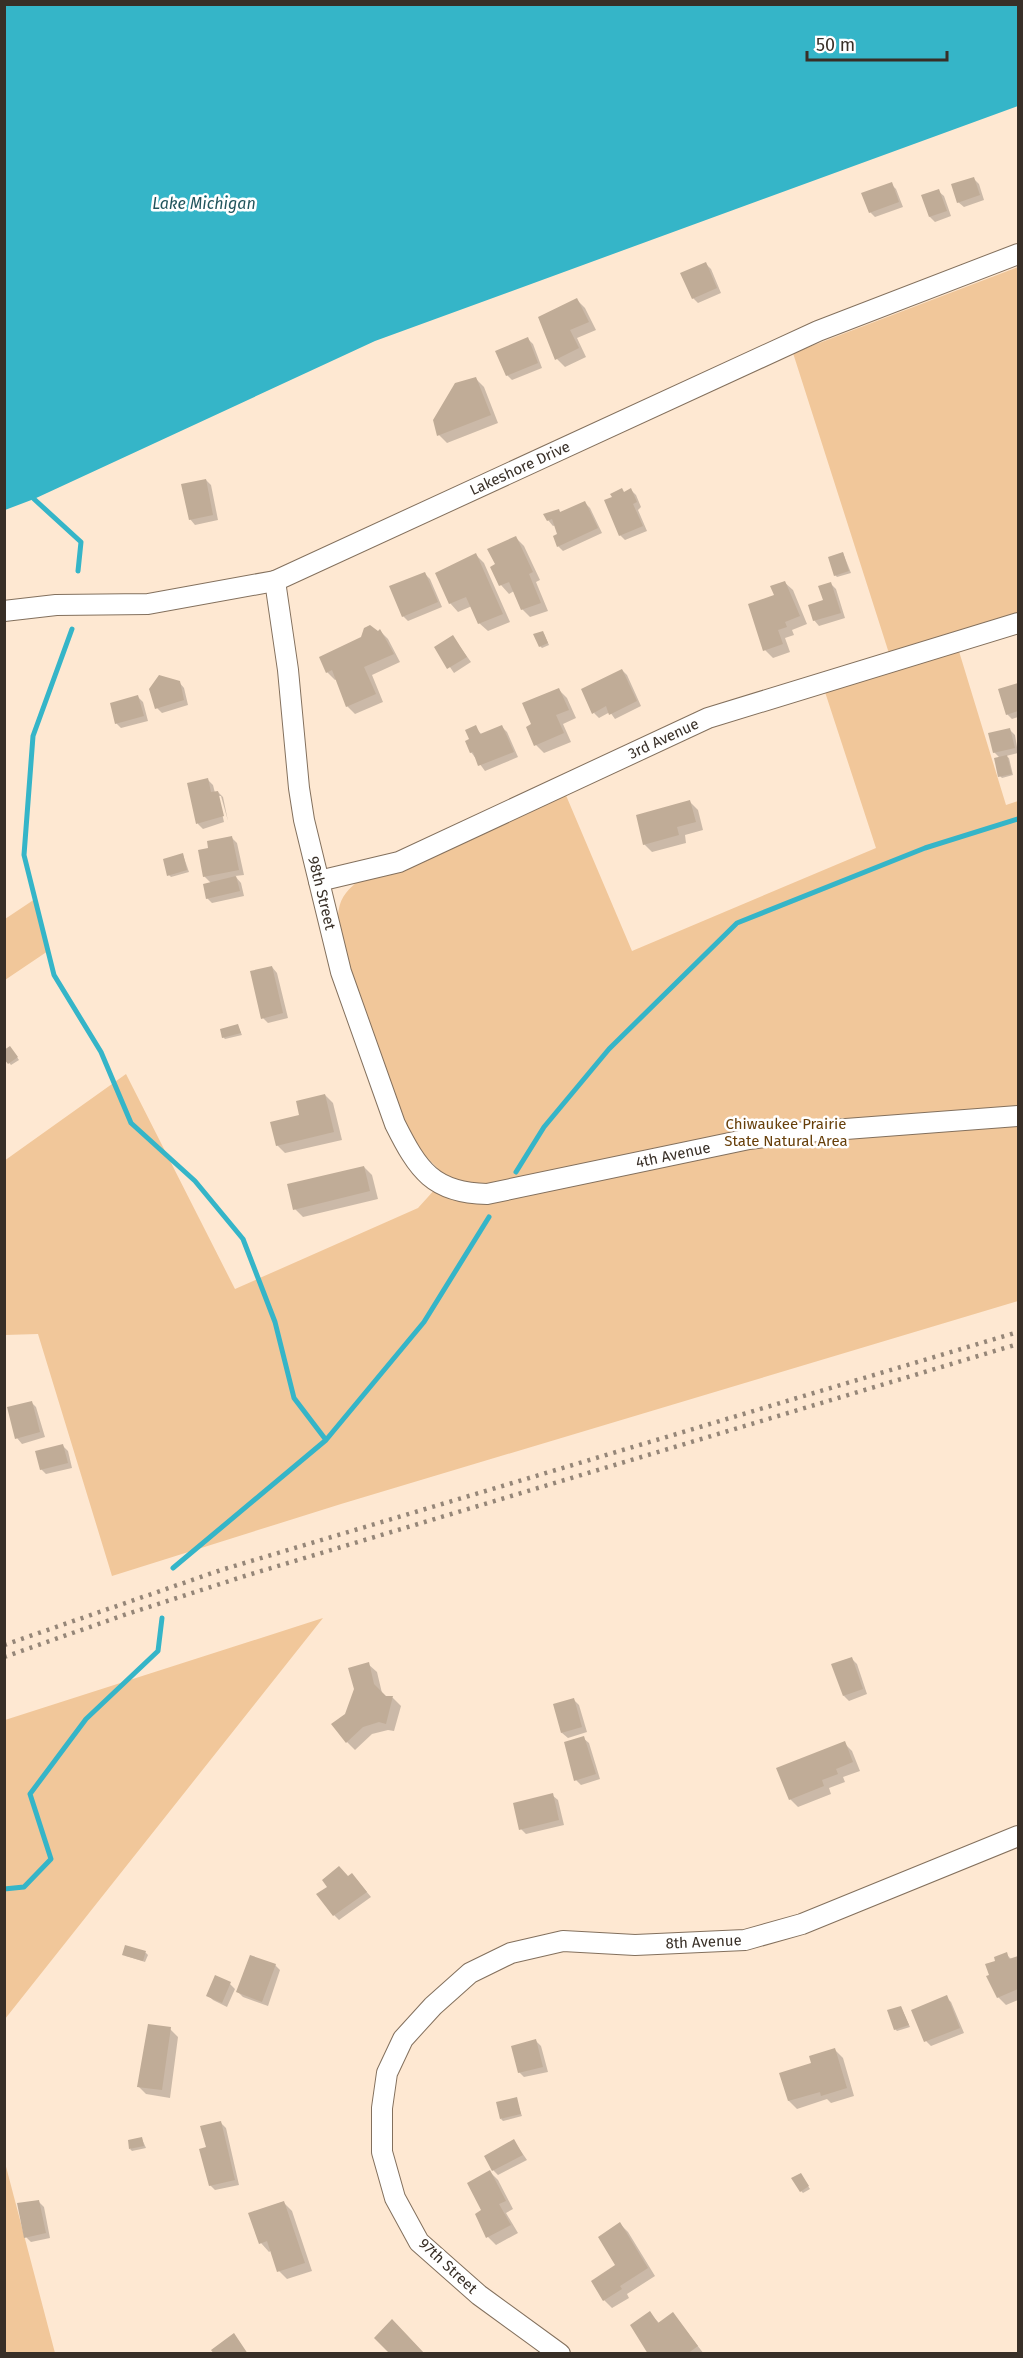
<svg xmlns="http://www.w3.org/2000/svg" width="1023" height="2358" font-family="'Fira Sans',sans-serif">
  <style>
    .green { fill: #f1c79a }
    .water { fill: #35b5c8 }
    .shadow { fill: #0003 }
    .lines { fill: none; stroke-linecap: round; stroke-linejoin: round }
    .stream { stroke: #35b5c8; stroke-width: 5 }
    .building { fill: #c0ac97 }
    .minor-casing { stroke: #83705d; stroke-width: 22 }
    .minor { stroke: #fff; stroke-width: 20 }
    .rail { stroke: #958678; stroke-width: 4.5; stroke-dasharray: 3 6; stroke-linecap: butt }
    .labels { text-anchor: middle; stroke-width: 5; stroke-linejoin: round; paint-order: stroke }
    .street-label { font-size: 15px; fill: #382f27; stroke: #fff }
    .park-label { font-size: 15px; fill: #673f0a; stroke: #fff }
    .water-label { font-size: 16px; font-style: italic; fill: #21555d; stroke: #fff }
  </style>
  <rect width="100%" height="100%" fill="#fee8d2"/>
  <path class="green" d="M1018,267V614L954,635L1006,805L1018,801V1301L341,1504L112,1576L38,1334L5,1335L4,1161L126,1074L235,1289L418,1208L446,1177L418,1148L409,1134C387,1079 365,1023 349,965C344,949 337,932 338,916C339,900 345,892 357,882L565,793L632,951L876,848L825,692L894,669L793,353Z
    M35,899L48,951L5,980V919Z
    M323,1618L5,2019V1720Z
    M4,2159L55,2353H5Z"/>
  <path class="water" d="M5,4L1018,5V106L375,341L34,499L5,510Z"/>
  <path class="shadow" d="M974,179L979,184L984,200L964,207L958,202Z
    M891,184L896,189L903,207L875,217L870,212Z
    M938,191L944,196L951,216L935,222L930,217L923,196Z
    M706,264L711,269L721,293L698,303L693,298Z
    M577,300L585,308L596,330L577,338L586,357L565,367L557,359Z
    M528,339L533,344L542,368L512,380L507,375Z
    M476,379L484,387L498,423L447,443L439,435Z
    M206,480L211,485L218,520L195,525L190,519Z
    M631,490L636,495L641,507L638,510L647,531L625,540L620,535L625,493Z
    M585,503L590,508L602,533L563,551L558,546L559,535L556,525L553,526L548,520L559,511L561,513Z
    M516,538L524,546L540,580L536,582L548,611L530,617L522,609L514,591L509,594L501,585L492,567L497,565Z
    M843,553L851,573L837,577L835,575Z
    M476,555L484,563L510,622L488,631L479,623L472,606L458,612L450,603L437,573Z
    M425,574L430,579L442,607L408,621L403,616Z
    M784,582L793,590L807,624L792,630L794,635L785,638L790,652L773,658L765,650L775,596Z
    M830,583L836,589L845,618L819,626L814,620L825,601Z
    M380,631L388,639L400,662L372,675L383,702L355,714L347,706L337,679L335,680L327,672Z
    M544,634L549,645L542,648L540,646Z
    M453,637L471,662L454,673L436,647Z
    M622,670L627,675L641,706L615,719L610,712L599,718L594,713Z
    M179,682L184,688L188,705L162,713L157,708Z
    M1018,685V717L1012,719L1007,714L1000,690Z
    M559,690L567,698L576,718L563,724L571,742L544,753L536,745L528,728L533,725Z
    M138,697L143,702L148,721L121,728L116,723Z
    M475,727L482,735L502,727L507,732L518,757L485,771L471,752V740Z
    M1010,730L1015,735L1018,753L1006,756L1009,758L1013,775L1002,778L1000,776V758L994,752Z
    M208,780L213,785L215,793L218,792L223,797L228,821L221,796H218L224,822L203,829L198,824L189,784Z
    M690,802L698,810L703,830L685,835L686,843L652,852L644,844Z
    M232,838L237,843L244,875L235,876L241,883L244,896L212,903L207,898L211,883L204,876L210,849Z
    M183,855L189,872L171,877L169,875Z
    M272,967L277,973L288,1018L268,1023L263,1018Z
    M238,1026L242,1035L225,1039L223,1037Z
    M12,1050L19,1060L11,1065L4,1057Z
    M325,1095L333,1103L342,1140L285,1153L277,1145L301,1116Z
    M364,1167L372,1175L378,1199L303,1217L295,1209Z
    M31,1402L36,1407L45,1437L22,1444L17,1438Z
    M63,1446L68,1451L72,1468L46,1474L41,1469Z
    M852,1659L857,1664L867,1694L849,1701L844,1696Z
    M368,1664L377,1672L382,1693L386,1697L393,1698L401,1706L394,1731L388,1730L372,1734L355,1750L347,1742L346,1715L355,1689Z
    M573,1699L579,1705L587,1732L568,1738L562,1733Z
    M583,1738L589,1743L600,1779L581,1785L576,1780Z
    M844,1743L852,1751L860,1771L843,1777L845,1782L829,1788L831,1794L798,1807L790,1799Z
    M552,1795L558,1800L564,1825L526,1834L521,1829Z
    M348,1877L357,1880L371,1897L339,1920L334,1915Z
    M126,1947L146,1953L148,1955L145,1962L126,1956L124,1954Z
    M1006,1954L1012,1960L1018,1958V2000L1006,2005L998,1997L997,1962Z
    M275,1965L280,1970L268,2006L243,1997L238,1992Z
    M230,1984L235,1989L227,2007L213,2000L208,1995Z
    M946,1997L951,2002L964,2033L931,2046L926,2041Z
    M901,2007L910,2027L897,2031L895,2029Z
    M170,2029L178,2037L170,2098L146,2094L138,2086Z
    M536,2041L541,2046L548,2072L524,2077L519,2072Z
    M835,2050L843,2058L854,2096L831,2103L827,2099L797,2109L789,2101L781,2074L813,2064Z
    M516,2099L522,2116L503,2121L501,2119Z
    M221,2123L226,2128L239,2185L215,2190L210,2185L208,2148Z
    M142,2139L146,2148L132,2151L130,2149Z
    M514,2141L527,2160L498,2175L493,2170Z
    M490,2172L498,2180L513,2209L506,2213L518,2233L496,2245L488,2237L483,2211Z
    M802,2177L810,2189L803,2193L801,2191Z
    M39,2202L44,2207L50,2238L31,2242L26,2237Z
    M284,2203L292,2211L312,2271L287,2279L279,2271L272,2250L269,2252L261,2243L250,2214Z
    M620,2224L628,2232L655,2276L627,2294L629,2298L612,2308L604,2300L617,2265Z
    M650,2313L659,2323L673,2314L704,2354H650Z"/>
  <g class="lines">
    <path class="stream" d="M34,499L81,542L78,571
      M72,629L33,736L24,855L54,975L101,1052L131,1123L195,1181L243,1239L275,1322L294,1398L326,1440
      M516,1172L544,1127L609,1049L737,923L925,848L1018,819
      M173,1568L326,1440L424,1322L489,1217
      M4,1889L24,1887L51,1859L30,1794L86,1719L158,1651L162,1618"/>
  </g>
  <path class="building" d="M974,177L980,195L957,203L951,184Z
    M892,182L899,202L869,213L861,193Z
    M939,189L947,211L929,217L921,195Z
    M706,262L717,288L692,299L680,273Z
    M577,298L589,322L570,330L579,348L555,360L538,317Z
    M528,337L538,363L506,376L495,351Z
    M476,377L491,415L437,436L433,420L455,383Z
    M206,479L213,515L189,520L181,484Z
    M622,488L624,492L631,488L637,502L633,504L643,526L619,536L604,500L612,497L610,494Z
    M585,501L598,528L557,547L553,536L557,534L552,519L547,521L543,514L559,509L560,512Z
    M516,536L533,572L529,574L541,603L521,610L509,582L499,586L490,567L495,564L487,549Z
    M843,552L849,571L834,576L828,557Z
    M476,553L503,614L478,624L466,597L449,604L435,573Z
    M425,572L438,602L402,617L389,586Z
    M785,581L800,616L785,622L787,627L778,630L783,644L763,651L748,604L774,595L770,586Z
    M831,582L841,613L813,621L808,605L823,600L818,586Z
    M370,625L378,631L380,629L394,654L364,667L376,694L346,707L332,670L326,673L319,657L361,637L364,628Z
    M543,631L548,643L539,647L533,634Z
    M453,635L467,657L447,669L434,647Z
    M622,669L637,701L609,715L606,706L592,714L581,689Z
    M159,675L180,681L184,700L155,709L149,689Z
    M1018,683V711L1006,715L998,689Z
    M559,688L569,710L556,715L564,733L534,746L526,727L531,724L522,703Z
    M138,695L144,716L115,724L110,703Z
    M476,725L480,734L502,725L514,752L478,766L473,752L470,753L465,741L469,739L465,730Z
    M1010,728L1015,748L993,753L988,733Z
    M1007,755L1012,774L998,777L994,758Z
    M208,778L211,792L218,791L224,816L196,824L187,783Z
    M690,800L696,822L677,827L679,835L643,845L636,815Z
    M232,836L239,870L203,877L198,850L208,848L207,841Z
    M183,853L187,870L167,876L163,859Z
    M236,876L240,891L206,899L203,884Z
    M272,966L283,1013L261,1019L250,971Z
    M238,1024L241,1033L222,1038L220,1029Z
    M10,1046L18,1057L8,1064L4,1059V1050Z
    M325,1094L334,1132L276,1146L270,1122L299,1115L296,1101Z
    M364,1166L370,1191L293,1210L287,1184Z
    M32,1401L40,1432L15,1439L7,1407Z
    M63,1444L68,1463L40,1470L35,1451Z
    M852,1657L863,1689L843,1696L831,1664Z
    M369,1662L374,1684L386,1696H393L386,1724L379,1722L363,1727L346,1743L331,1724L345,1714L354,1689L348,1668Z
    M574,1698L582,1727L561,1733L553,1704Z
    M584,1736L596,1774L574,1781L564,1742Z
    M845,1741L853,1762L836,1769L838,1774L822,1780L824,1786L789,1800L776,1768Z
    M553,1793L559,1820L519,1830L513,1803Z
    M339,1866L348,1876L352,1873L367,1892L333,1916L316,1894L327,1887L322,1880Z
    M125,1945L146,1951L143,1961L122,1955Z
    M1007,1952L1009,1959L1018,1956V1989L997,1998L986,1976L989,1975L985,1964L995,1961L994,1957Z
    M250,1955L276,1964L262,2002L236,1992Z
    M215,1975L231,1982L222,2003L206,1996Z
    M947,1995L960,2028L924,2042L911,2010Z
    M901,2006L909,2025L894,2030L887,2010Z
    M148,2024L171,2027L162,2090L137,2087Z
    M536,2039L543,2067L518,2073L511,2046Z
    M835,2048L847,2088L821,2096L820,2092L788,2101L779,2073L811,2063L809,2056Z
    M517,2097L521,2114L500,2119L496,2102Z
    M221,2121L235,2180L209,2186L199,2149L206,2147L200,2126Z
    M142,2137L144,2146L129,2149L128,2140Z
    M514,2139L523,2155L492,2171L484,2156Z
    M490,2170L506,2201L499,2204L511,2225L486,2238L475,2214L481,2210L467,2183Z
    M801,2173L809,2186L800,2192L791,2178Z
    M39,2200L46,2233L24,2238L17,2203Z
    M284,2201L305,2263L277,2272L267,2241L259,2244L248,2213Z
    M620,2222L648,2268L620,2286L622,2289L603,2301L591,2281L615,2265L598,2237Z
    M650,2311L658,2323L673,2312L698,2346L687,2354H648L630,2325Z
    M392,2319L425,2354H390L374,2338Z
    M234,2333L248,2354H214L211,2350Z"/>
  <g class="lines">
    <g class="minor-casing">
      <g id="minor">
        <path id="s1" d="M275,581L288,670L299,788L304,820L341,972L395,1124C418,1170 433,1193 487,1194L749,1139L806,1132L1018,1116"/>
        <path id="s2" d="M4,611L56,605L148,604L275,581L818,331L1018,254"/>
        <path id="s3" d="M319,881L399,862L708,718L1018,623"/>
        <path id="s4" d="M560,2354L479,2295L419,2242L395,2198L382,2152V2108L387,2073L403,2039L433,2006L470,1973L511,1953L563,1941L635,1945L745,1940L802,1924L1018,1836"/>
      </g>
    </g>
    <use href="#minor" class="minor"/>
    <path class="rail" d="M4,1645L221,1570L1018,1332
      M4,1657L127,1614L248,1575L1018,1344"/>
  </g>
  <g class="labels">
    <g class="street-label">
      <text dy="5" stroke="none"><textPath href="#s2" startOffset="543">Lakeshore Drive</textPath></text>
      <text dy="5" stroke="none"><textPath href="#s3" startOffset="374">3rd Avenue</textPath></text>
      <text dy="5" stroke="none"><textPath href="#s1" startOffset="316">98th Street</textPath></text>
      <text dy="5" stroke="none"><textPath href="#s1" startOffset="873">4th Avenue</textPath></text>
      <text dy="5" stroke="none"><textPath href="#s4" startOffset="729">8th Avenue</textPath></text>
      <text transform="translate(448 2266) rotate(43)" y="5">97th Street</text>
    </g>
    <g class="park-label">
      <text x="786" y="1129">Chiwaukee Prairie<tspan x="786" dy="17">State Natural Area</tspan></text>
    </g>
    <g class="water-label">
      <text x="204" y="209">Lake Michigan</text>
    </g>
  </g>
  <rect width="1023" height="2358" fill="none" stroke="#382f27" stroke-width="12"/>
  <path d="M807 51v9h140v-9" fill="none" stroke="#382f27" stroke-width="3"/>
  <text x="816" y="51" font-size="18" fill="#382f27" stroke="#ffffff" stroke-width="4.5" paint-order="stroke">50 m</text>
</svg>
